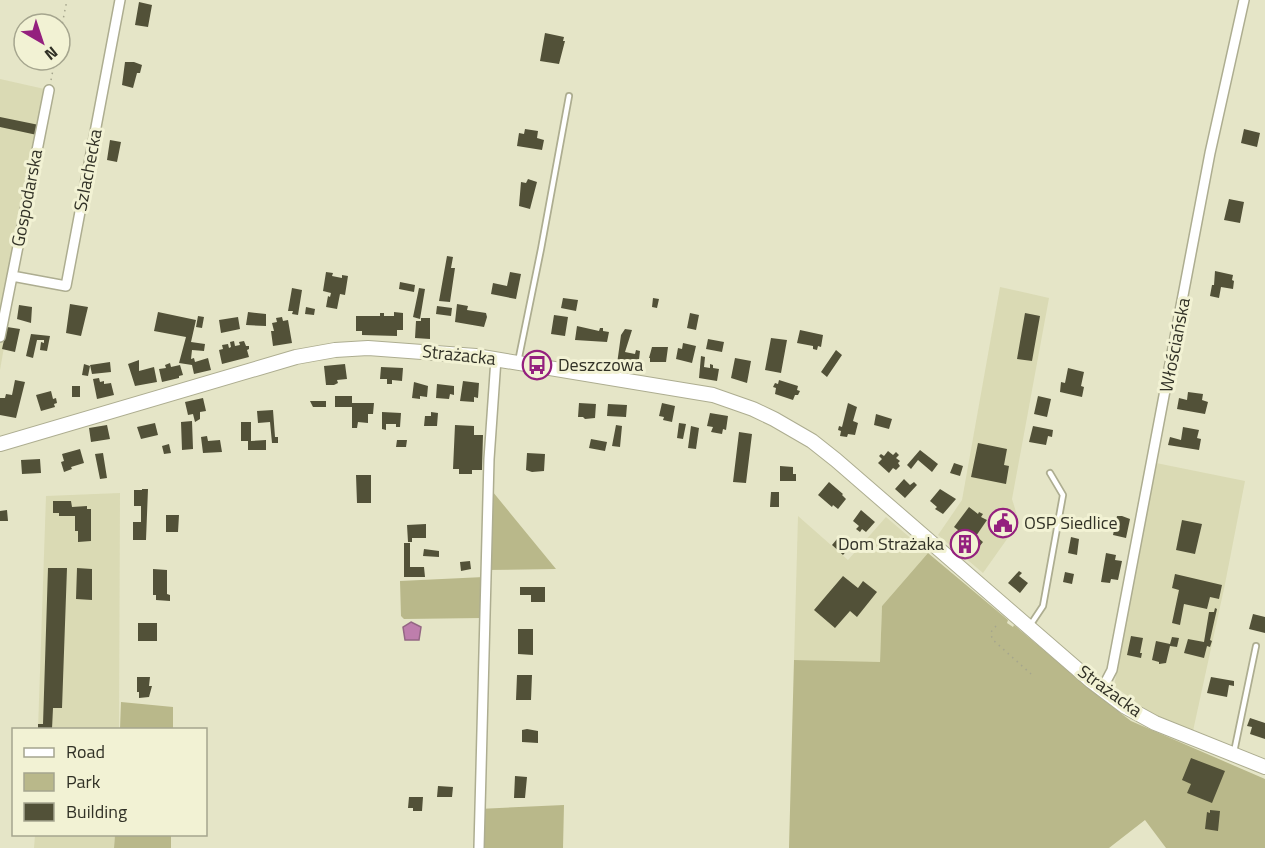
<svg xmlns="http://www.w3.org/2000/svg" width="1265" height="848" font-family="'Titillium Web',sans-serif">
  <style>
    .built { fill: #dadab4 }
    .green { fill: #b9b88a }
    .water { fill: #be7eac; stroke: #946784; stroke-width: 1.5 }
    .building { fill: #525138 }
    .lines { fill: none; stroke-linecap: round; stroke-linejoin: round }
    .lane-casing { stroke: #adad90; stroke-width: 8 }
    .street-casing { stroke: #adad90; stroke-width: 12 }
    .secondary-casing { stroke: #adad90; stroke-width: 16 }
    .path { stroke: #a5a58d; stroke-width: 1.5; stroke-dasharray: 1.5 4.5; stroke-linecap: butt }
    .lane { stroke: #fff; stroke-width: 4.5 }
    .street { stroke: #fff; stroke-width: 9 }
    .secondary { stroke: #fff; stroke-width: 14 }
    .labels { text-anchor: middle; stroke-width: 6; stroke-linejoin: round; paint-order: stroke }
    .street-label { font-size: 18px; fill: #313126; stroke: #f2f2d4 }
    .poi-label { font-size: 18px; fill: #313126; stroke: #f2f2d4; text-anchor: start }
  </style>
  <rect width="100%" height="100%" fill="#e5e5c7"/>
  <path class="built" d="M0,79L49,90L0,370Z
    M1000,287L1049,298L1012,499L1019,522L983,573L938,535L962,500Z
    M1156,463L1245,481L1225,584L1193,731L1151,713L1114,686Z
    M120,493L119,729L38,730L46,496Z
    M798,516L848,560L886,517L928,553L882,606L880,663L794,660Z
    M35,835H115L114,848H34Z"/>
  <path class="green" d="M488,486L556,569L484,570Z
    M928,553L1008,620L1007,623L1013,627L1014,625L1097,695L1131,721L1265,779V848H1166L1145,820L1109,848H789L794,660L880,662L882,606Z
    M484,577L482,618L404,619L401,616L400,581Z
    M121,702L173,707V729H120Z
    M564,805L563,848H478V809Z
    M115,835H171V848H114Z"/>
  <path class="water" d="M411,622L421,627L419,640H405L403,627Z"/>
  <path class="building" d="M139,2L152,5L148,27L135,25Z
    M545,33L564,37L563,41H565L559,64L540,61Z
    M125,62H134L142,65L140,73H137L133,88L122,85Z
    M0,117L39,125L37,135L0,127Z
    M525,129L538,131L537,138L544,140L542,150L517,146L519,133L524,134Z
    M1244,129L1260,133L1257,147L1241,143Z
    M110,140L121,142L117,162L107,160Z
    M528,179L537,182L530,209L519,206L521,182L526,183Z
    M1229,199L1244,202L1240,223L1224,220Z
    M447,256L453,257L451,268H455L450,302L439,301Z
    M1215,271L1233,275L1232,280L1234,281L1233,289L1221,287L1219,298L1210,296L1212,285H1214Z
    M326,272L333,273L332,276L342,278V275L348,276L345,295L340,294L337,309L326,307L328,296L330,297L331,293L323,291Z
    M510,272L521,274L516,299L491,294L493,283L507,286Z
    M400,282L415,285L414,292L399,289Z
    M292,288L302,290L298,315L292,314L293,311H288Z
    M419,288L425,289L420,319L413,317Z
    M563,298L578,300L576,311L561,308Z
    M653,298L659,299L657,308L652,307Z
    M70,304L88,307L81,336L66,333Z
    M457,304L468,306L467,310L486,313L487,317L484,327L455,322Z
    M19,305L32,307L31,323L17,319Z
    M437,306L452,308L451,316L436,314Z
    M306,307L315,309L314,315L305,314Z
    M158,312L196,320L191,342L205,344L204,351L192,350L191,359L194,358L195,362L208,358L211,370L194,374L192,365L179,363L186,337L154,331Z
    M248,312L266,314V326L246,325Z
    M394,312L403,313V330H397V336L362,335V331H356V316H380V313H384V316H394Z
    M690,313L699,315L696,330L687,328Z
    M1025,313L1040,316L1032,361L1017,359Z
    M554,315L568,317L565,336L551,334Z
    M198,316L204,317L202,328L196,327Z
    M238,317L240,329L221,333L219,320Z
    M282,317L283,321L288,320L292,343L273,346L271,331H274L272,323L277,322L276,318Z
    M421,318H430V339L415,338L416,321H421Z
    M577,326L599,331L600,328H603V331L609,332L607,342L575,340Z
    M7,327L20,329L15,352L2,349Z
    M625,329L632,330L625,352L635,354L636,350L640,351L638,368L617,364L621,335Z
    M800,330L823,335L821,347L818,346L817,350L813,349V346L797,343Z
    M31,334L50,336L47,351L40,350L41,342L44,343V340H37L33,358L26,356Z
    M771,338L787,340L781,373L765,370Z
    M708,339L724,342L722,352L706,349Z
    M234,341L235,346L240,345L239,342L244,341L246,346H249V349L247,350L249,357L222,364L219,350L223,349L222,345L228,344L229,348L231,347L230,342Z
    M683,343L696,346L692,363L676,359L678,348L682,349Z
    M652,347H668L666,362H650V358H649Z
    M836,350L842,355L827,377L821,372Z
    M701,356L705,357L704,367L710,368V364L713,365V368L719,369L717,381L699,378Z
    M735,358L751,361L747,383L731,378Z
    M139,360V371L154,367L157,382L135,386L128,364Z
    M110,362L111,372L92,374L90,365Z
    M170,363L171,367L180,365L183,375L179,376V378L162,382L159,369L166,368L165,365Z
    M84,364L90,366L88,376L82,375Z
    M345,364L347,379L337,380L338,383L334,385H326L324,366Z
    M381,367L403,368L402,381L392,380V384H387V379H380Z
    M1068,368L1084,372L1081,386L1084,387L1082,397L1060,392L1061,382L1065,383Z
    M99,378L100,382L104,381V384L111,383L114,395L97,399L93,379Z
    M15,380L25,382L16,418L0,415V398H5L6,394L12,395Z
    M779,380L798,386L797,390L800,391L798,395H795L793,400L775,394L776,388L773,387L775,383L778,384Z
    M463,381L479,383L478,398L474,397V402L460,401Z
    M414,382L428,386L427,397L420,396V399L412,398Z
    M437,384L454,386V395L450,394L449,399L436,398Z
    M72,386H80V397H72Z
    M51,391L53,399L56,398L57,403L54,404L55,407L41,411L36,395Z
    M1188,392L1203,394L1202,400L1208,402L1205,414L1177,409L1179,398L1187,400Z
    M335,396H352V403H374L373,414H368V423L358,422L357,428H352V407H335Z
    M1038,396L1051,399L1047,417L1034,414Z
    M203,398L206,411L200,412V419L195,422L193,414L188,415L185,402Z
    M310,401H326V407H313Z
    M579,403L596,404L595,418L585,419L583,417H578Z
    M662,403L675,406L672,422L663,420L664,417L659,416Z
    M848,403L857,407L853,421L858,423L855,435L848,434L847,437L840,436L841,431L838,430L839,426L842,427Z
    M608,404L627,405L626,417L607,416Z
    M273,410L275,437H278V443H272L270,422L258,423L257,411Z
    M382,412L401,413L400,427H396V424H386V430L382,429Z
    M431,412L438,413L437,426H424L425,416H431Z
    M710,413L728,416L726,430L723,429L722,434L711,432L713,427L707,426Z
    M876,414L892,419L889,429L874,425Z
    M192,421L193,449L182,450L181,422Z
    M241,422H251V441L266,440V450H248V441H241Z
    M155,423L158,435L141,439L137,427Z
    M679,423L686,424L683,439L677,438Z
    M107,425L110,439L91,442L89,428Z
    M455,425L474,426V435H483L482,470H472V474H459V469H453Z
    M616,425L622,426L620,447L612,446Z
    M691,426L699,428L696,449L688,448Z
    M1033,426L1053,430L1052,437L1048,436L1046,445L1029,442Z
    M1183,427L1199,430L1197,438L1201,439L1199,450L1168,445L1170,437L1181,440Z
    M739,432L752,434L746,483L733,482Z
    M207,436L208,441L220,440L222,452L203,453L201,437Z
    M591,439L607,442L605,451L589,448Z
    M397,440H407L406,447H396Z
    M978,443L1007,449L1004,465L1009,466L1006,484L971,477Z
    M169,444L171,453L164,454L162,446Z
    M80,449L84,463L71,467L72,469L64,472L61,462L64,461L62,454Z
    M920,450L938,464L932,472L918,460L911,469L907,465Z
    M888,451L893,455L896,452L899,455L896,458L900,461L898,463L900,466L896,470L893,468L889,473L878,463L882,459L879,456L881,454L884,456Z
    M103,453L107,478L100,479L95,454Z
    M527,453L545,454L544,471L532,472L526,470Z
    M40,459L41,473L22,474L21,460Z
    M954,463L963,466L960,476L950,473Z
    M780,466L793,467V474H796V481H780Z
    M356,475H371V503H357Z
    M904,479L910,485L914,482L917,485L905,498L895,489Z
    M829,482L843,494L842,495L846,499L838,509L833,505L832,507L818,495Z
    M142,489H148L146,540H133V522H141V506H134V490H142Z
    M940,489L956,499L943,514L935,509L937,507L930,501Z
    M771,492H779V507H770Z
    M53,501H71L72,507L87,506V509H91V541L78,542V531H75V516H59V513H53Z
    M969,507L978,514L979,512L983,514L981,517L987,520L976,536L983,542L971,557L950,540L958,530L954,527Z
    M7,510L8,521H0V511Z
    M861,510L875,522L866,532L862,529L860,532L856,529L859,526L853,521Z
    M1000,513L1013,522L1006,533L993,524L995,520L991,518L994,514L998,517Z
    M166,515H179L178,532H166Z
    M1117,516H1122L1130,519L1126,538L1113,535Z
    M1182,520L1202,524L1195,554L1176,550Z
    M426,524V538H412V542H408L407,525Z
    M1071,537L1079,539L1077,555L1068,553Z
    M837,539L850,547L843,555L832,545Z
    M404,543H410V567H424L425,577H404Z
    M424,549L439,551V557L423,556Z
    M1106,553L1116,555L1115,560L1122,561L1118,580L1111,579L1110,583L1101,582Z
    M470,561L471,569L461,571L460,562Z
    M48,568H67L62,708H53L52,729H38V724H43Z
    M77,568L92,569V600L76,599Z
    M153,569L167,570V594L170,595V601L156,600V595H153Z
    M1019,571L1022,573L1019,576L1028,583L1020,593L1008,583Z
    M1065,572L1074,574L1072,584L1063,582Z
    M1175,574L1222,585L1219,599L1210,597L1207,609L1184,604L1180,625L1172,623L1179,590L1172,588Z
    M843,576L858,588L863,581L877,592L857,617L850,611L835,628L814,610Z
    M520,587H545V602H531V595H520Z
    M1215,608L1217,609L1210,640L1212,641L1210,647L1207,646L1204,658L1184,653L1188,639L1204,642L1209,612H1214Z
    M1253,614L1265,617V633L1249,629Z
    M138,623H157V641H138Z
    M518,629H533V655L518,654Z
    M1131,636L1143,638L1140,653H1142L1141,658L1127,655Z
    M1172,637L1179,638L1177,647L1170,646L1166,663L1159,664V662L1152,660L1156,641L1170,644Z
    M517,675H532L531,700H516Z
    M137,677H150L149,686H152L149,697L139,698V692H137Z
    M1211,677L1234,681V686L1229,685L1227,697L1207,693Z
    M1250,718L1265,723V739L1250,734L1252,727L1247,726Z
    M527,729L538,731V743L522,742V730Z
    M1191,758L1225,771L1212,803L1187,793L1191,784L1182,780Z
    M515,776L527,777L525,798H514Z
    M438,786L453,787L452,797H437Z
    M409,797H423L422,811H413V808H408Z
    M1210,810L1220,811L1218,831L1205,829L1207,812L1210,813Z"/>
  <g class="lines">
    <g class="lane-casing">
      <path id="lane" d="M518,362L541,249L569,96
        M1031,624L1043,606L1063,495L1050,473
        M1234,752L1256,646"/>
    </g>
    <g class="street-casing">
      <path id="street" d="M12,276L66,286L120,0
        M0,337L49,90
        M1102,689L1112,670L1210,153L1244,0
        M479,848L489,459L496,359"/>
    </g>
    <g class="secondary-casing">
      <path id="secondary" d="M0,444L296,357L335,350L368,348L476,356L713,395L753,409L774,419L812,441L836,460L1091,681L1124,706L1155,723L1265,767"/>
    </g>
    <path class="path" d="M60,35L67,0
      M51,80L55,60
      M996,626L991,632L992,639L1031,674"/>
    <use href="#lane" class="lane"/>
    <use href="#street" class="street"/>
    <use href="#secondary" class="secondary"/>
  </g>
  <defs>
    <g id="bus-ring" transform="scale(1.5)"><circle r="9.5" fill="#f2f2d4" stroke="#94207e" stroke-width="1.5"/><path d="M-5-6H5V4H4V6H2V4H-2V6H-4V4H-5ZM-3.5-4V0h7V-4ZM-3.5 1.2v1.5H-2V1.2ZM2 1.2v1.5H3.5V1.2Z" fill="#94207e"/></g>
    <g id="civic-ring" transform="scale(1.5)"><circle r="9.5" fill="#f2f2d4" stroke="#94207e" stroke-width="1.5"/><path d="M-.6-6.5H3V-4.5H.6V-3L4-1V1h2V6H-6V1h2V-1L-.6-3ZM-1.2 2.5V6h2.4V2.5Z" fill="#94207e"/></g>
    <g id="building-ring" transform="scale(1.5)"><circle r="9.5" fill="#f2f2d4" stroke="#94207e" stroke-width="1.5"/><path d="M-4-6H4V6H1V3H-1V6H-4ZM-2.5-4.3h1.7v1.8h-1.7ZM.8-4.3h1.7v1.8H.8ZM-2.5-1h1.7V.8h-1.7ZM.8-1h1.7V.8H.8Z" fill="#94207e"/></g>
  </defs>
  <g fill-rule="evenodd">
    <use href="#bus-ring" x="537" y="365"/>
    <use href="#civic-ring" x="1003" y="523"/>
    <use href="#building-ring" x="965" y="544"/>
  </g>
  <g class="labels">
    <g class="street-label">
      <text transform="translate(88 170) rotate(-79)" y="6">Szlachecka</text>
      <text transform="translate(27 198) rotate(-79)" y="6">Gospodarska</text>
      <text transform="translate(1175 345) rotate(-79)" y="6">Włościańska</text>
      <text transform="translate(459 355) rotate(6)" y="6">Strażacka</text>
      <text transform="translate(1110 691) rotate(36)" y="6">Strażacka</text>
    </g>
    <g class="poi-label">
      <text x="558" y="371">Deszczowa</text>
      <text x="1024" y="529">OSP Siedlice</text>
      <text x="944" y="550" text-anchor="end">Dom Strażaka</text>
    </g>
  </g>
  <rect x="12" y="728" width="195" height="108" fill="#f2f2d4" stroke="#a5a58e" stroke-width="1.5"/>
  <rect x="24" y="748" width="30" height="9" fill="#ffffff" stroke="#a5a58e" stroke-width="1.5"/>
  <text x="66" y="758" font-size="18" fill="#313126">Road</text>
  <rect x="24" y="773" width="30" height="18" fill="#b9b88a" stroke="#a5a58e" stroke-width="1.5"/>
  <text x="66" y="788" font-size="18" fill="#313126">Park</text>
  <rect x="24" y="803" width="30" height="18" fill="#525138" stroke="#a5a58e" stroke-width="1.5"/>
  <text x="66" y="818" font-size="18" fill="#313126">Building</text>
  <g transform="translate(42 42) rotate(141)"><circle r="28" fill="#f2f2d4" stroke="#a5a58e" stroke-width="1.5"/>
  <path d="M0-4.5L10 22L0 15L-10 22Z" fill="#94207e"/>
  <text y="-9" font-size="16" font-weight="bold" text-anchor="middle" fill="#313126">N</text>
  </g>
</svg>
